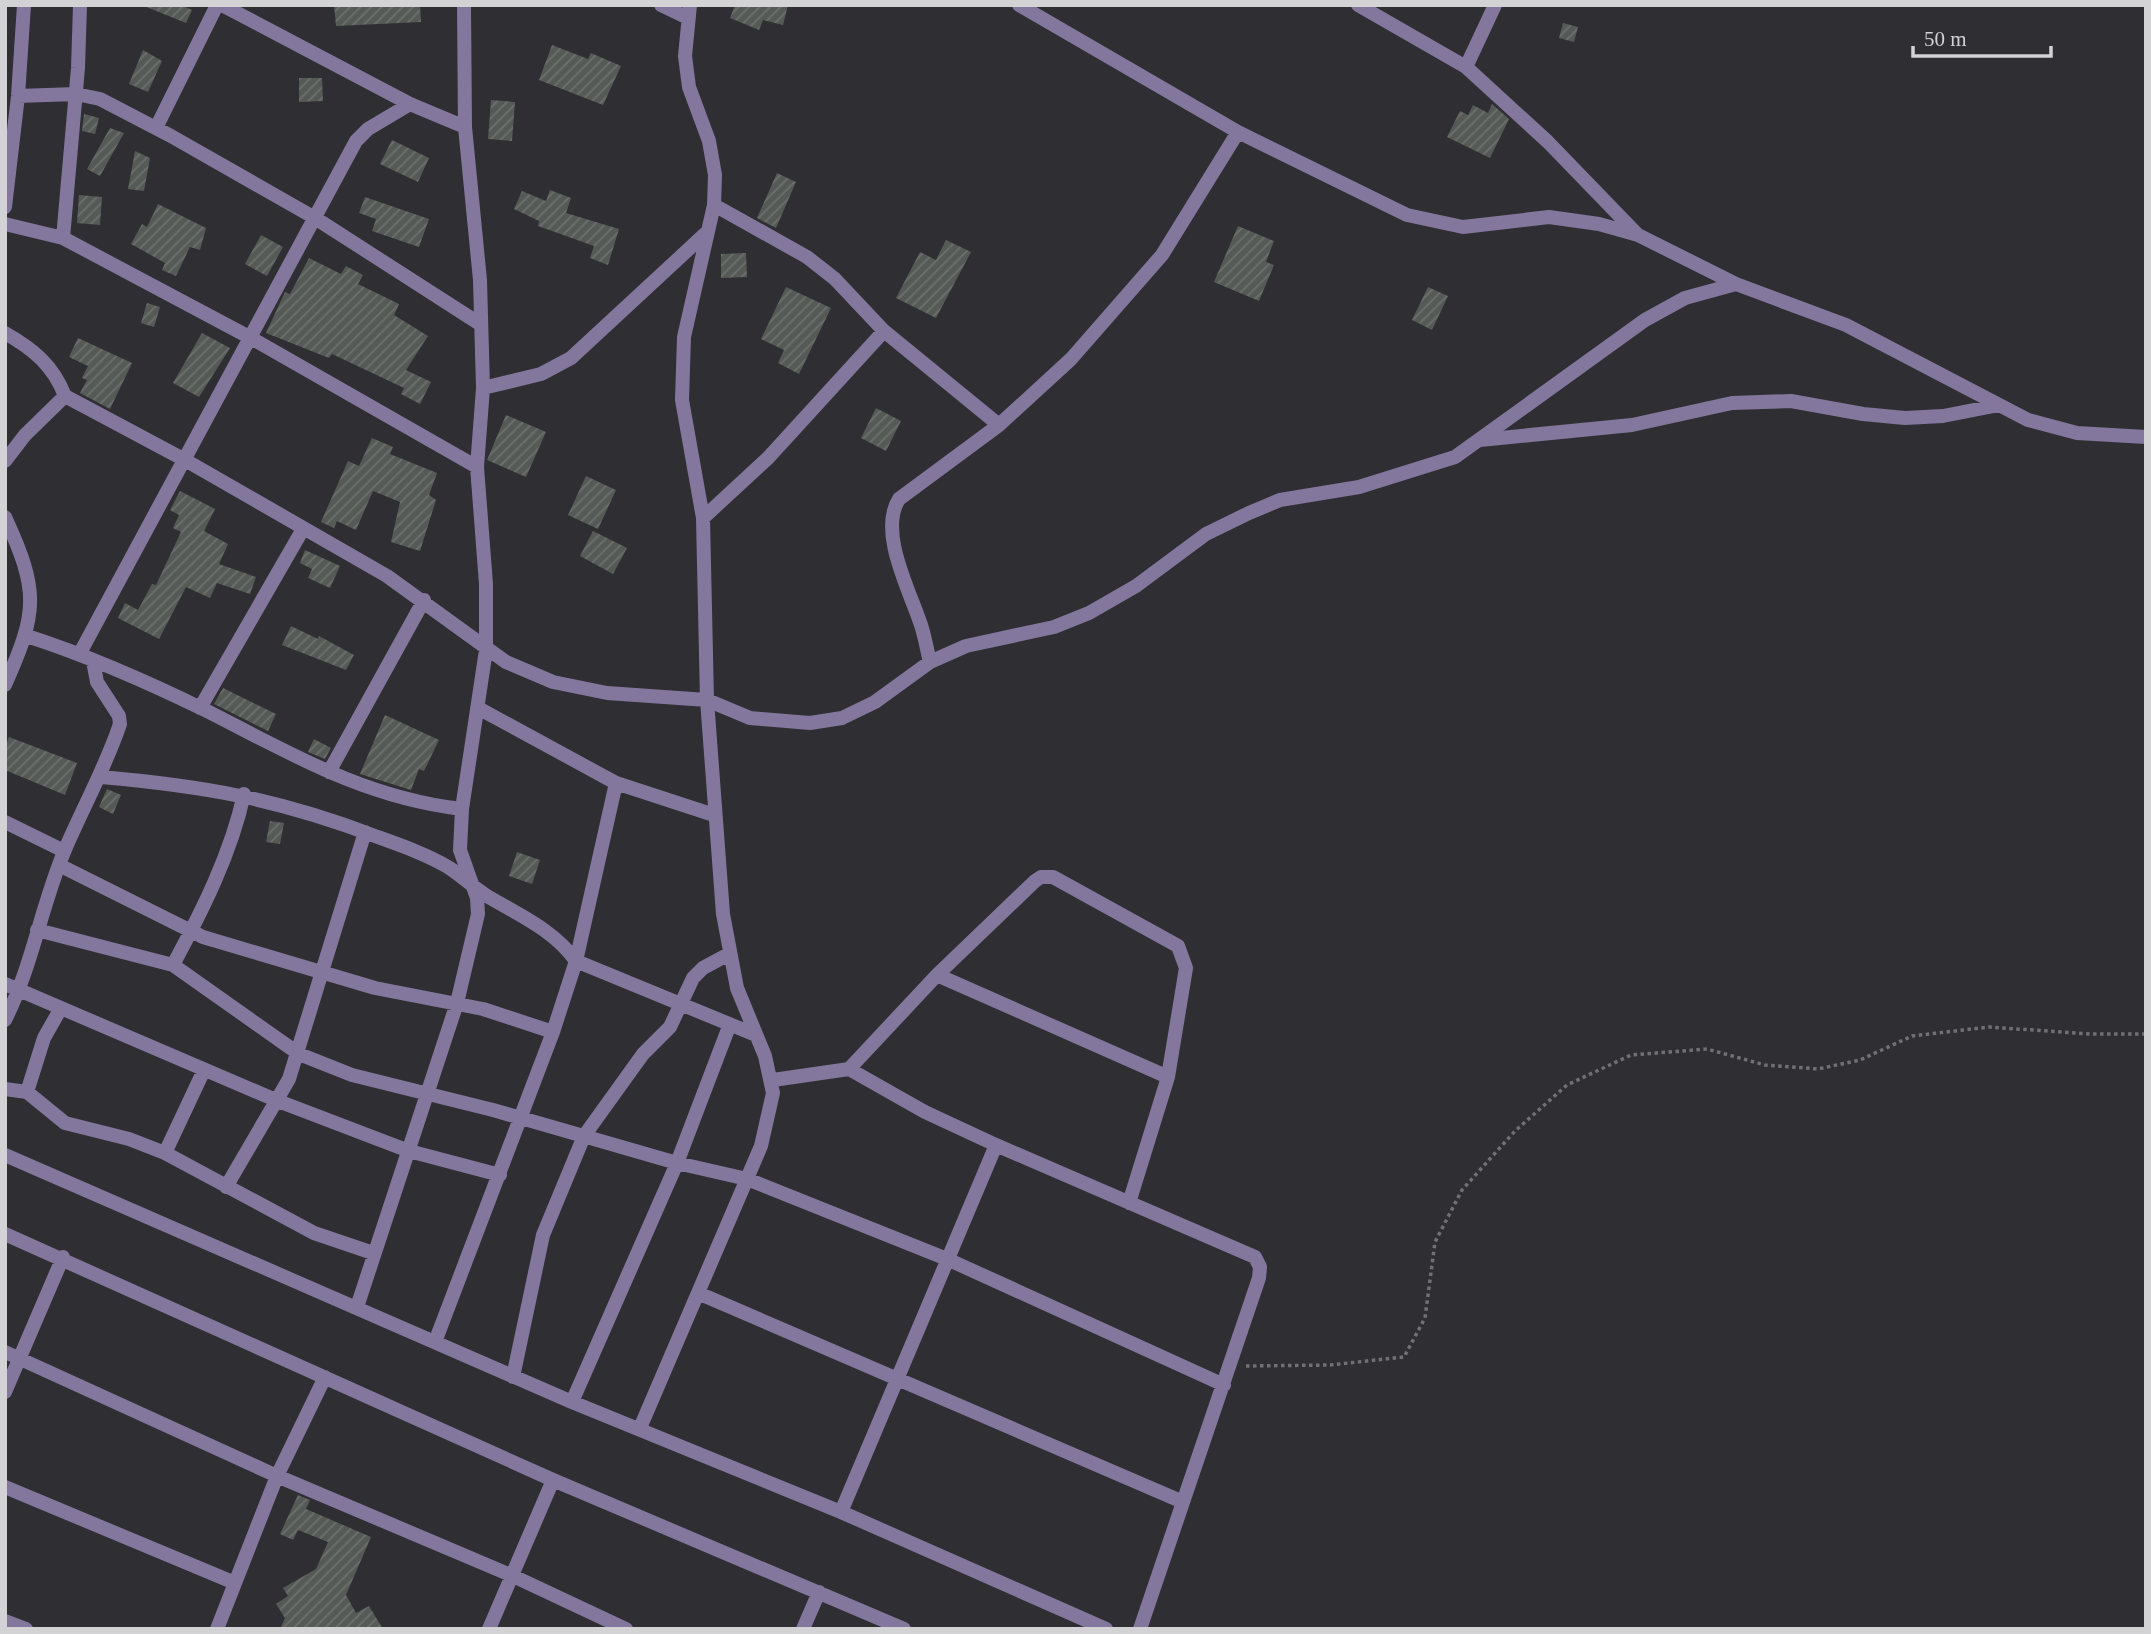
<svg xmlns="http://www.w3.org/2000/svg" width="2151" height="1634" font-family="Georgia,serif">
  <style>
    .building { fill: url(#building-hatch) }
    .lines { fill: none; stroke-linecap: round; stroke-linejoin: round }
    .path { stroke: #717073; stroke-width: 3.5; stroke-dasharray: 3.5 3.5; stroke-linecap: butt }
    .street { stroke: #83779d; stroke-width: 14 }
  </style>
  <defs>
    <pattern id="building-hatch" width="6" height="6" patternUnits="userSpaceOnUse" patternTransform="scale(1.75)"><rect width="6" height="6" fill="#565a57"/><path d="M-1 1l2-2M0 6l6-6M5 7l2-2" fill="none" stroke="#6d716e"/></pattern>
  </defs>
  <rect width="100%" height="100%" fill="#2f2e32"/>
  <path class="building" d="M181,5L192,10L186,23L144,6Z
    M334,5H420L421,22L336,26Z
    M735,5H788L783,25L763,20L759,30L730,18Z
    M1563,23L1578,27L1574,42L1559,38Z
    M552,45L588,59L591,53L621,66L603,105L539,80Z
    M143,50L162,61L148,92L129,84Z
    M299,78H322L323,101L299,102Z
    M491,100L515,102L512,141L488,139Z
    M1492,104L1509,119L1490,158L1447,137L1460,111L1468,115L1473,105L1488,113Z
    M84,114L99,118L95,134L82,131Z
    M110,128L124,133L100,176L87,169Z
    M392,140L429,158L418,182L380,164Z
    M135,151L150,158L144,191L128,189Z
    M777,173L796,182L776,228L757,218Z
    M550,190L571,198L566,213L619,229L608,265L590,258L594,246L538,226L539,221L514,209L522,191L546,201Z
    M79,195L102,197L100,225L77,223Z
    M365,197L429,219L419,247L372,231L376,219L359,213Z
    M158,204L206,228L200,250L190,247L176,276L162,270L165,263L131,244L142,224L147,227Z
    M1238,226L1274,241L1266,262L1274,265L1259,301L1214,282Z
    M261,235L283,247L267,276L245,264Z
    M946,240L971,252L936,318L896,298L920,252L936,260Z
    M746,253L747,277L721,278V254Z
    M309,258L341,274L346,266L363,275L358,284L399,304L394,315L428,336L406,370L431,382L420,404L401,394L404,388L332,354L329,358L266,333L285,292L290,294Z
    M786,287L831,308L799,374L778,363L784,350L761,339Z
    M1428,287L1448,296L1432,330L1412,320Z
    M147,303L160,307L154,327L141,323Z
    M202,333L230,348L199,397L173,383Z
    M78,338L132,363L110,409L80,393L87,380L82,378L88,366L69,357Z
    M876,408L901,421L886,451L861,438Z
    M506,415L546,432L526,477L487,460Z
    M372,438L393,447L390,454L437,473L429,495L436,500L420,551L391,542L400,502L373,491L356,530L337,521L334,528L321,522L348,461L359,466Z
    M586,476L616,490L598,529L568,515Z
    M180,491L215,509L204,531L228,544L219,564L256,577L250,594L217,583L210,598L186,587L159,639L118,618L125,603L138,610L152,584L156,585L181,532L173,528L179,515L170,510Z
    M593,531L627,548L613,574L580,556Z
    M305,550L340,566L330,588L308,578L312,569L300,563Z
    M291,626L318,639L319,636L354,655L346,670L282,645Z
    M223,688L276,714L268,731L214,704Z
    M385,715L439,740L424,771L419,769L411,790L360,774Z
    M9,737L77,763L65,795L5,770V748Z
    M314,739L331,748L325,759L308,752Z
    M107,789L121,795L113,814L99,807Z
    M270,821L284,823L280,844L266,842Z
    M517,852L540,860L532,884L509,876Z
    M298,1495L310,1500L306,1509L371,1537L346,1595L356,1613L369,1606L383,1629H280L285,1618L276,1604L288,1596L283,1588L316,1569L328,1542L298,1530L293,1540L280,1534Z"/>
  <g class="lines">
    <path class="path" d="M1246,1366L1330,1365L1404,1357L1425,1318L1435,1242L1462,1190L1515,1131L1567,1085L1631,1055L1707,1049L1765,1065L1818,1069L1860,1060L1912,1036L1989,1027L2090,1034H2146"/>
    <path class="street" d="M222,5L410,104L465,127
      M661,5L688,18
      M1019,5L1238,132L1407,215L1463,227L1549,217L1599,224L1638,235L1736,284L1846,325L2028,420L2077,433L2146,437
      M1358,5L1466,67L1548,142L1637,234
      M1466,67L1495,5
      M18,96L76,94L100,99L171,136L315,218L480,324
      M156,128L217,5
      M714,205L807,257L835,279L884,331L999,425
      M5,207L18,96L24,5
      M5,224L63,238L251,338L477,467
      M63,238L78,68L80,5
      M5,333C33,349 53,365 65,396L185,460L387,576L506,662L553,682L607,693L707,700L750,718L810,723L842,718L875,702L930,662L966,646L1054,627L1089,613L1136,586L1206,534L1249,513L1280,500L1359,487L1455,457L1645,320L1685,298L1736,284
      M483,388L541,374L571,358L705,234
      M1480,440L1632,425L1732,403L1791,401L1863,414L1905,418L1943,416L1999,405
      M5,461L25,435L65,396
      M5,517C39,591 38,611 5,685
      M703,518L768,458L884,331
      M27,636C89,656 150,683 209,712C293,755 366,798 462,809
      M80,653L356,141L368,129L410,104
      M930,662C927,650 925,637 921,625C910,591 878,532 899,499L999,425L1071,359L1162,255L1238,132
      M200,708L303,529
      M478,708L616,783L714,815
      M329,772L424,600
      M101,777C204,786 278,799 375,836C400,845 426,854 448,867C462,876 473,887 487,896C519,915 554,930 576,961L756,1035
      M5,822L64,851
      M59,865L203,937L375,988L483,1009L553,1032
      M37,930L173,965L299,1054L352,1075L493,1110L677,1163L747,1179L947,1259L1224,1385
      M173,965C202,911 231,854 244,794
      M937,975L1168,1077
      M5,984L278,1101L409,1151L500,1175
      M5,1020C32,967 41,907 64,852C82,809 105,769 120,724L119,716L97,682L93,661
      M849,1069L937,975L1035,881L1041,877H1053L1178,946L1186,968L1168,1077L1129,1203
      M773,1080L849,1069L925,1112L996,1145L1255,1257L1260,1267L1259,1278L1140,1629
      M5,1089L27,1092L65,1123L129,1139L165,1153L314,1233L373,1253
      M27,1092L44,1038L61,1008
      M165,1153L204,1070
      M5,1155L572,1402L841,1512L1106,1629
      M226,1187L289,1079L365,832
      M5,1234L553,1480L904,1629
      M698,1293L1183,1502
      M357,1307L457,1003L478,914L477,898L460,850L462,809L486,650V584L477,467L483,388L480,280L465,127L464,5
      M435,1342L553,1032L576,961L616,783
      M5,1352L277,1476L513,1576L626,1629
      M513,1377L543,1235L584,1136L643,1054L670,1027L693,978L703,968L729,954
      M5,1392L63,1257
      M572,1402L677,1163L730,1024
      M640,1428L761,1146L773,1093L765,1056L737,988L723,914L707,700L703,518L682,400L684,337L714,205L715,175L709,141L689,87L685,56L690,5
      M5,1487L235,1583
      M841,1512L996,1145
      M5,1621L26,1629
      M217,1629L277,1476L325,1377
      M489,1629L553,1480
      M803,1629L819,1592"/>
  </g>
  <rect width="2151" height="1634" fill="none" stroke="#d3d2d4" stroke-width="14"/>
  <path d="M1913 46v10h138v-10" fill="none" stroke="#d3d2d4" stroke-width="3.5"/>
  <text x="1924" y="46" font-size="21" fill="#d3d2d4" stroke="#2f2e32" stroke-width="5" paint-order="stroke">50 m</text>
</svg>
